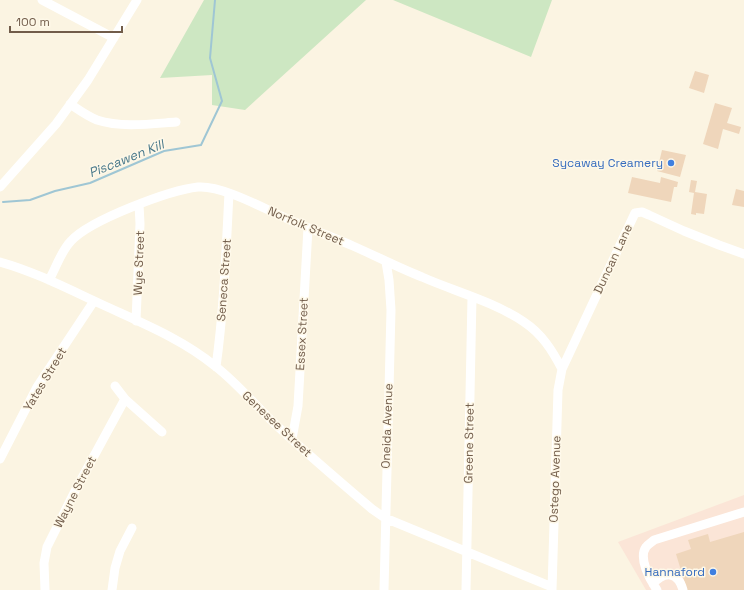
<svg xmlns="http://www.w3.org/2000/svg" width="744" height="590" font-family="'Space Grotesk',sans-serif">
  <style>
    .commercial { fill: #fbe5d7 }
    .green { fill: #cde7c2 }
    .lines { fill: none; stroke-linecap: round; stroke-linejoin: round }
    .stream { stroke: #9fc6d4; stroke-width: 2 }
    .building { fill: #efd6bb }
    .minor { stroke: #fff; stroke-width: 9 }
    .shop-dot { fill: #3f7fe0; stroke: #fef8e8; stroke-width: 1.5 }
    .labels { text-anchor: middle; stroke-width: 3; stroke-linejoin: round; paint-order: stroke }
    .shop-label { font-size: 12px; fill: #366cbe; stroke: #fef8e8; text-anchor: end }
    .street-label { font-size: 12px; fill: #715c4a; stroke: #fef8e8 }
    .water-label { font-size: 13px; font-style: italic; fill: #48788a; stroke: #fef8e8 }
  </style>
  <rect width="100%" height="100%" fill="#fbf4e2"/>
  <path class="commercial" d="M744,495V590H646L618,542Z"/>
  <path class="green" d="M204,0H366L245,110L212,105V75L160,78Z
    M393,0H552L531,57Z"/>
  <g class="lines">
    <path class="stream" d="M3,202L30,200L55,191L90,183L164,151L201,145L222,101L210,58L215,0"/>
  </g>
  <path class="building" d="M695,71L709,75L704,93L689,88Z
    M715,103L732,108L727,123L741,127L739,134L723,129L718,149L703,144Z
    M662,150L686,155L680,177L657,171Z
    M632,177L660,183L661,177L678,182L677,187H674L671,202L628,193Z
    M691,180L697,181L695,192L707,194L704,214L696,213V215L691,214L694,193L689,192Z
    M736,189L744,191V207L732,205Z
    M744,532V590H687L676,554L691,549L688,540L708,534L710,542Z"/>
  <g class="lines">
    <path class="minor" d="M42,0L114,38
      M70,104C79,110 87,116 97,120C122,128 150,124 176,122
      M0,187L56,124L88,80L137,0
      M0,262C36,272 70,290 103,305C142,323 182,339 215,366C237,383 254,404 274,423C306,453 339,481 372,509L385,518L552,587
      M49,280C56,268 61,251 71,241C90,220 170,190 198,187C225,185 271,213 297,223C315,231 335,238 353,246C376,256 399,268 422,277C456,292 493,301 524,322C542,334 552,350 562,369
      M136,321L140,224L139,204
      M216,367C224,309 226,251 229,193
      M115,386L125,399L162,432
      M292,439L298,406L308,228
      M0,459L37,387L94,301
      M653,584C665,570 678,572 683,590
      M45,590L44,563L47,547L76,489L125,399
      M112,590L115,568L120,551L132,528
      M384,590L391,310L389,280L386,262
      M466,590L472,297
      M552,590L558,390L562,369L635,213L642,212L649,215L684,231L719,245L744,254
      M657,590C650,580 638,558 646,547C648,544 652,542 654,540L744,512"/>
  </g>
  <g class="shop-dot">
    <circle cx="671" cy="163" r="4"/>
    <circle cx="713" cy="572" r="4"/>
  </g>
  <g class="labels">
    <g class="shop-label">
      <text x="663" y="167">Sycaway Creamery</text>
      <text x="705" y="576">Hannaford</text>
    </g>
    <g class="street-label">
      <text transform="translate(306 226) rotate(23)" y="4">Norfolk Street</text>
      <text transform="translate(613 259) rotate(-65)" y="4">Duncan Lane</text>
      <text transform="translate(139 263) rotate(-88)" y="4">Wye Street</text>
      <text transform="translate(224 280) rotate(-86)" y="4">Seneca Street</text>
      <text transform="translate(302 334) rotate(-87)" y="4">Essex Street</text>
      <text transform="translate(45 379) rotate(-59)" y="4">Yates Street</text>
      <text transform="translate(277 424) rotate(43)" y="4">Genesee Street</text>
      <text transform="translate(387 426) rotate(-88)" y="4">Oneida Avenue</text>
      <text transform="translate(469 443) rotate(-89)" y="4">Greene Street</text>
      <text transform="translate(555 479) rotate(-88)" y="4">Ostego Avenue</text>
      <text transform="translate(75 492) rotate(-63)" y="4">Wayne Street</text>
    </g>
    <g class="water-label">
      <text transform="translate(126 158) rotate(-22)" y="5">Piscawen Kill</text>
    </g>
  </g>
  <path d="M10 26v6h112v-6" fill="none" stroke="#715c4a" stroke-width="2"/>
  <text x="16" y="26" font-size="12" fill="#715c4a" stroke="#fef8e8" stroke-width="3" paint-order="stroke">100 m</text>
</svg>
